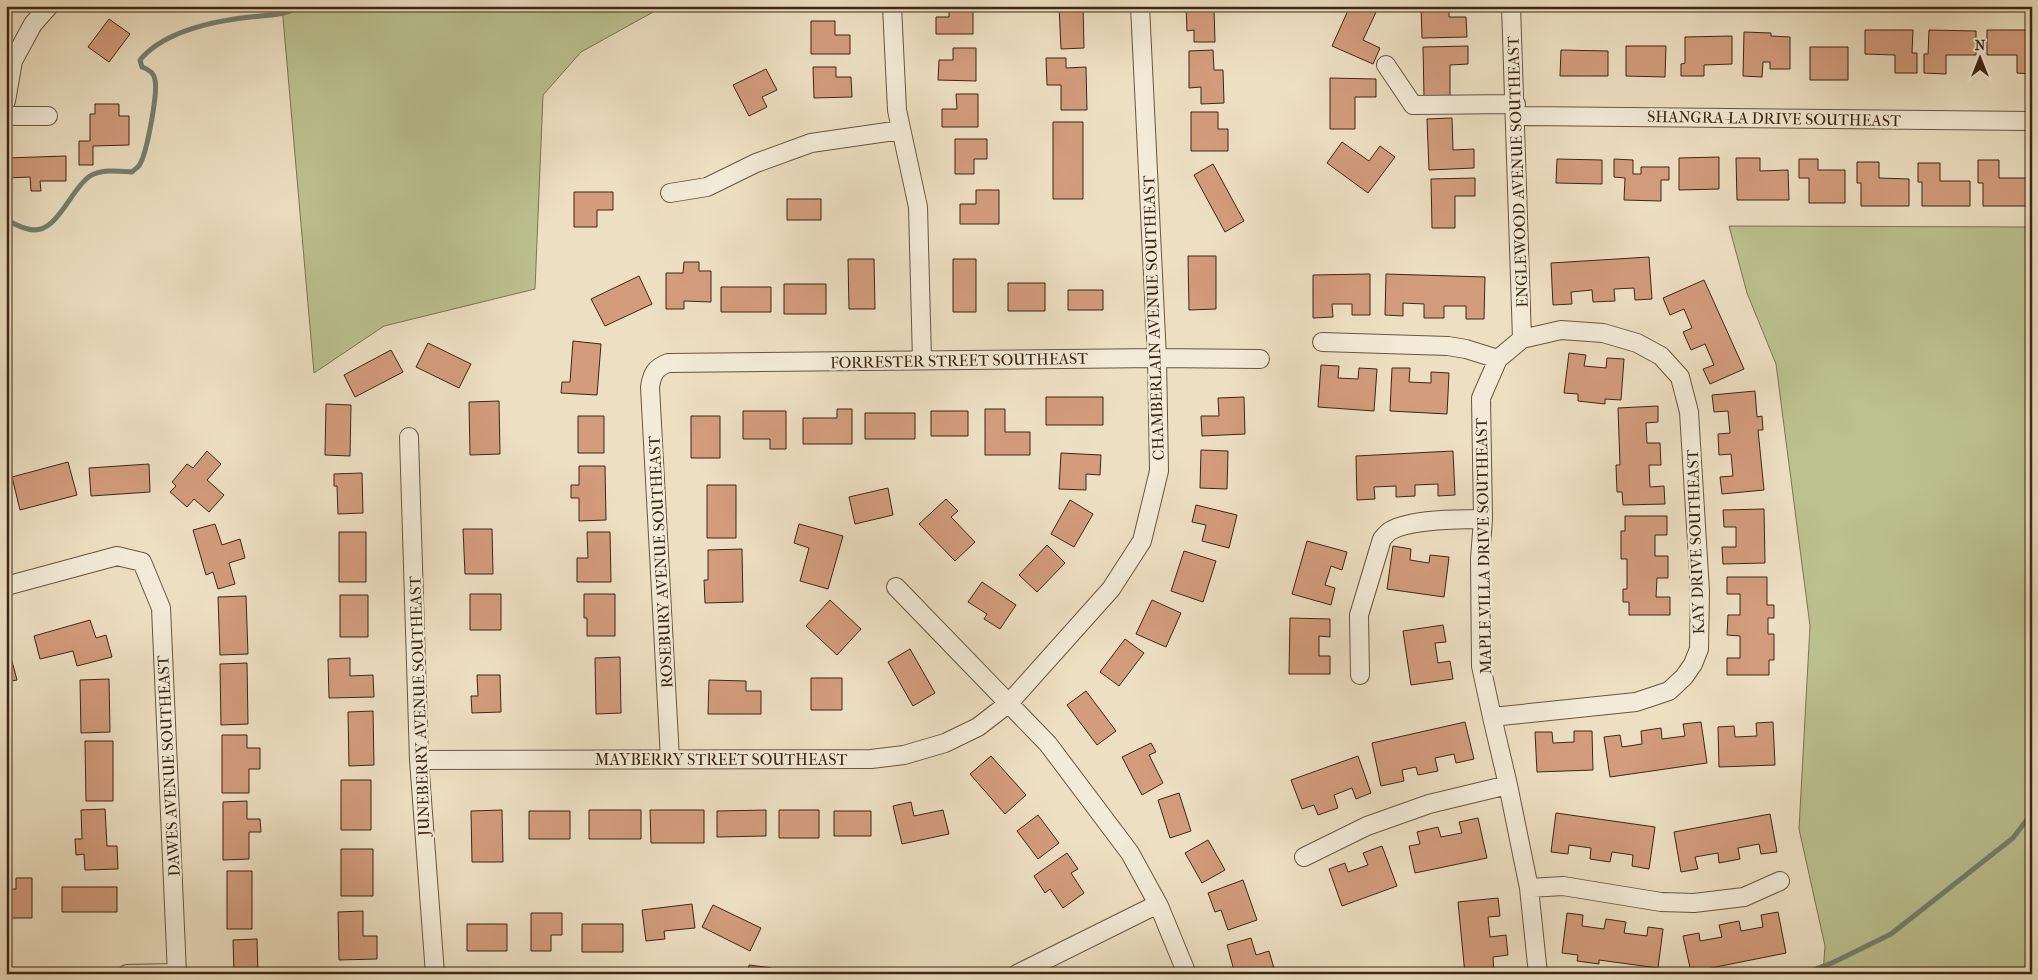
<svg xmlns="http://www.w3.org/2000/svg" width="2038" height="980" font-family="'IM FELL French Canon',serif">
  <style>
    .green { fill: #bcc190; stroke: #7c7452 }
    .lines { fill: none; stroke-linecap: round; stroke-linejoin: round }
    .stream { stroke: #748171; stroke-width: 5 }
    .building { fill: #d39c7d; stroke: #3c2713 }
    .minor-casing { stroke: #68553f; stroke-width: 20 }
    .minor { stroke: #f3ebd7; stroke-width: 18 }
    .labels { text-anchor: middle; stroke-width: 4.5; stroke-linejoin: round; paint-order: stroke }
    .street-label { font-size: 16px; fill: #3c2713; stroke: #f3ebd7 }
  </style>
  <rect width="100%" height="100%" fill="#ede0c2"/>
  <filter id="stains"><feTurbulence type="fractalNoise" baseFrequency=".004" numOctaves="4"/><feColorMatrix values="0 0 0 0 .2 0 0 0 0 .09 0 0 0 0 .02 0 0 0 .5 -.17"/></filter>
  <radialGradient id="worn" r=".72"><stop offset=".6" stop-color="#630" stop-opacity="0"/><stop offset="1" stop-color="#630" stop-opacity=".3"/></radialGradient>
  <path class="green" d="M282,6H664L581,52L543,95L535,289L384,326L314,373Z
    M1729,226L2032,227V974H1823L1825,946L1799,829L1810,626L1776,364L1747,293Z"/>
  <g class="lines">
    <path class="stream" d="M6,220C13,223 21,228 28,229C57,237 69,190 90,176C101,169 119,171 132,172C135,169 139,167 140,164C147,152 158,93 155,80C154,73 148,69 142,67L140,60C164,31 215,21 250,17C270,15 285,15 303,6
      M1808,974L1810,971L1832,963L1891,934L2013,838L2032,813"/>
  </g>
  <path class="building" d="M949,6H973V34H936V17H949Z
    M1059,6H1083L1084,48L1061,49Z
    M1186,6H1227V8H1214L1215,42H1194V30L1187,31Z
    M1350,6H1368L1377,10L1363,40L1380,48L1373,64L1332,46Z
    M1421,6H1449V17H1466L1467,37L1422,38Z
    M109,19L130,34L109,62L88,47Z
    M811,21H835V35H850V54H811Z
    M1865,30H1913L1912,53H1917V73H1895V55L1865,54Z
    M1929,30L1976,31V55H1946V74L1924,73V54H1928Z
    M1987,30H2032V74L2017,73V55H1987Z
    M1744,32L1771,33V36L1790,37V69H1770V62H1763L1762,77L1743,76Z
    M1732,36V64L1704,65V76H1681V64L1685,63V37Z
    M1468,46V64L1450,65V96L1424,97L1423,47Z
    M1626,46H1666L1665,77L1626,76Z
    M1810,47H1848V80H1810Z
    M953,48H976V81L938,80L939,60H953Z
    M1213,50L1214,70H1223L1224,103L1201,104V87L1189,88V51Z
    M1561,50L1608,51V76H1560Z
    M1046,58H1066V68L1086,67L1087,110H1061V85H1047Z
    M813,67H836V77H851L852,97L814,98Z
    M766,69L777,90L762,97L767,107L749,116L733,85Z
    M1330,78L1376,79V97H1355V129H1330Z
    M956,94H978V127H942V109H957Z
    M95,104H119V116H129V145L93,146V165H79V141H90V114H95Z
    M1191,112H1218V129H1228V151H1191Z
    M1452,118L1453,150L1474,149V168L1429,170L1427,119Z
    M1053,122H1083V199H1053Z
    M955,139H987V159H974V174H955Z
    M1342,142L1369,161L1380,146L1395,157L1368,193L1327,163Z
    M66,156V181H40L41,191H31L30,177L6,178V158Z
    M1719,157V189L1679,190V158Z
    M1736,158H1760V171L1788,170L1789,200H1737Z
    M1557,159L1602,160V184L1556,183Z
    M1614,159L1633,160V174H1641V167H1669V180H1661V201L1624,200L1625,178L1614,177Z
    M1799,159H1818V170H1845V203H1809V178H1799Z
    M1978,160H1999V178H2032V206H1983V183H1978Z
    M1857,162H1879V178L1909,179V206H1861V183H1857Z
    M1918,163H1940V181H1970V206H1922V182H1918Z
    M1213,164L1244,221L1225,232L1194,175Z
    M1475,178V196H1455V228H1432L1431,179Z
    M976,190H999V224H960V204H976Z
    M574,192H613V210H597V227H574Z
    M787,199H821V220H787Z
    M1188,256H1216V309L1189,310Z
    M1649,257L1652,299L1635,300L1634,288L1614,289L1615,301L1593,302L1592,290L1571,292L1572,304L1553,305L1551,263Z
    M848,259H874L875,309H849Z
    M953,259H976V312H953Z
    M684,262H699V271H711V302L684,301V309H666V273H683Z
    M1370,274V315H1352V304H1332L1333,317L1313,318V275Z
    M1386,274L1485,277L1484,319H1466V306H1444V318H1424V304L1403,303V316L1385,315Z
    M639,276L652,304L605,326L591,299Z
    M1704,280L1744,369L1710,384L1703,369L1714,365L1705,344L1691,350L1683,332L1692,328L1684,309L1670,315L1663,298Z
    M1008,283H1045V311H1008Z
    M784,284H826V314H784Z
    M721,287H771V312H721Z
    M1068,290H1103V310H1068Z
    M573,341L601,344L597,395L561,393L562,382H570Z
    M428,343L471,364L459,388L416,367Z
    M391,350L403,372L355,397L344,375Z
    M1569,353L1586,355L1584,366L1606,368L1607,358L1624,359L1621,400L1605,399V404L1578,401V394L1564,393Z
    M1321,365L1339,366L1338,378L1358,379L1359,368L1377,369L1374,411L1318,407Z
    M1392,368H1410L1409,382L1431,383V372L1449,373L1447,414L1390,411Z
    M1755,391L1757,417L1762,416L1763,430H1758L1764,490L1722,494L1720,477L1733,476L1731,454L1719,455L1718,434L1730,433L1728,411L1714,412L1712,395Z
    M1046,397H1103V425H1046Z
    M1244,397L1245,434L1202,436L1201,416H1219L1218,398Z
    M499,401L500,454L470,455L469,402Z
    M326,404L351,405L350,456L325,455Z
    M1658,406V422L1646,423L1647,443H1660L1661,465H1649L1650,487L1664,486L1665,504L1623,505L1622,492H1617L1616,465H1620L1618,408Z
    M837,409H852V444H803V418H837Z
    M985,409H1005V432H1030V455H985Z
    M743,411H786V449H770V439H743Z
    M931,411H968V436H931Z
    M865,413H915V439H865Z
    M578,416H604V453H578Z
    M691,416H720V458H691Z
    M1201,450L1228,451L1227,489L1200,488Z
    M207,451L221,464L207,480L224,495L209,512L194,499L187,507L170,492L176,486L172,482L187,464L193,468Z
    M1453,451L1455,495L1438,496V484L1415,485V496L1396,497V486L1374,487L1375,499L1357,500L1356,456Z
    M1061,453L1101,455L1100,475L1086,474V490L1059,489Z
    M68,462L77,495L20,510L12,477Z
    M149,464L150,492L91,496L89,468Z
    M579,466H605L606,520L579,521V498H571V485H579Z
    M362,473L363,513L338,514L337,486H334V474Z
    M707,485H736V538H707Z
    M888,488L893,515L855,524L849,497Z
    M946,499L958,511L951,517L975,542L955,561L919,524Z
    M1070,500L1093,514L1074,547L1051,534Z
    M1196,505L1237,515L1229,548L1202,541L1206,525L1192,522Z
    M1764,509L1765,563L1723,564L1722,547H1736V527H1724L1723,510Z
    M1625,516H1667V535H1655V556H1668V578H1657L1656,597H1670V615H1629V602H1623V589H1627V559H1621V531H1625Z
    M215,524L222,545L240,539L245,558L229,563L235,584L218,589L213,572L206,575L193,530Z
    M799,524L843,536L828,589L800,581L809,548L794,543Z
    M463,529H492L493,574H465Z
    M339,532H366V582H339Z
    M587,532H610L611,582H577V558H588Z
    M1307,541L1347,552L1342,570L1331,566L1325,585L1335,588L1331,605L1292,594Z
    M1047,545L1065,563L1037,592L1019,575Z
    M1393,546L1411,549L1410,560L1429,563L1430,555L1449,557L1444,597L1387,589Z
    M742,549L743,602L705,603L704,580H708V550Z
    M1184,551L1216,561L1203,602L1171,591Z
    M1727,577H1767V605H1774V618H1768V634H1774V660H1769V675H1727V658H1740V636L1727,635L1728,615H1740V594H1727Z
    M982,582L1016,605L1000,629L984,619L987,614L968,602Z
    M470,594H501V630H470Z
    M584,594H615V636H587V618H584Z
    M340,595H368V637H340Z
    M246,596L248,654L220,655L218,597Z
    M830,600L861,629L837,655L806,626Z
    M1152,600L1181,613L1166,647L1136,634Z
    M1290,618L1330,619V637L1319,636V656H1330V674H1289Z
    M90,620L96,638L106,635L112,657L77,666L73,651L40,659L34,636Z
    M1443,625L1446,642L1435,643L1438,663L1450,661L1453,679L1411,685L1403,631Z
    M1125,639L1144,653L1119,686L1100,672Z
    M6,646H8L17,680L6,682Z
    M910,649L935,693L913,706L888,662Z
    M620,657L621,713L596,714L595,658Z
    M350,658V676L373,675L374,697L329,698L328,659Z
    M247,663L248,724L221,725L220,664Z
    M477,675H500L501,712L472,713L471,696H478Z
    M811,678H842V710H811Z
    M109,679L110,732L81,733L80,680Z
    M709,680L746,681V691H761V714H708Z
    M1086,691L1116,731L1097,745L1067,705Z
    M373,711L374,765L349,766L348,712Z
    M1465,722L1474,759L1456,763L1454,754L1435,758L1438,771L1418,775L1416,767L1402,770L1404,781L1381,786L1372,743Z
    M1701,722L1707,763L1610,777L1604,737L1620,735L1622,747L1642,744L1641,731L1661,728L1662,739L1685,736L1683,724Z
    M1773,722L1775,765L1719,767L1718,727L1734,726L1735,737L1757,736L1756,723Z
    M1574,731H1592L1593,770L1537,772L1535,732H1552L1553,743L1574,742Z
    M222,735H247V748H260V769H249V793H222Z
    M85,741H113V801H86Z
    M1151,743L1156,752L1149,755L1163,783L1142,795L1122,757Z
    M991,756L1026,795L1005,814L970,774Z
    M1358,756L1371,793L1356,799L1352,788L1334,795L1338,808L1318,815L1314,805L1302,809L1291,780Z
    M341,780H371V830H341Z
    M1179,793L1191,831L1170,838L1158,800Z
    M247,801V819H260L261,832H249V859L223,860V802Z
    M911,802L914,816L943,810L949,834L902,844L893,806Z
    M105,809L107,846H117L118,869L85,870L84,854L76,855L75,839H82L81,810Z
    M502,810L503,862H472L471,811Z
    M589,810H641V839H589Z
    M650,810H704V843H651Z
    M766,810V836L717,837V811Z
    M779,810H819V838H779Z
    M529,811H570V839H529Z
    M834,811H871V836H834Z
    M1556,813L1655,827L1649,869L1632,866L1633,855L1612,852L1610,862L1590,859L1591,848L1569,845L1568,854L1551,852Z
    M1770,814L1777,852L1761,854L1759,844L1738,848L1740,859L1719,863L1718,853L1695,857L1698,869L1681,872L1674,832Z
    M1038,815L1059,843L1038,859L1017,831Z
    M1478,818L1487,858L1415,873L1409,846L1420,844L1417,832L1438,827L1441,837L1462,833L1459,822Z
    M1208,840L1225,870L1202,883L1185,853Z
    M1382,846L1397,886L1342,906L1329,869L1345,863L1348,872L1368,865L1363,853Z
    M341,849H373V896H341Z
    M1067,853L1078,869L1071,873L1084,893L1063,908L1050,889L1045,893L1034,876Z
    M227,871H252V929H227Z
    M16,878H32V918H6V889H16Z
    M1243,880L1257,920L1228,930L1221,910L1215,912L1208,893Z
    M62,887H117V912H62Z
    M1498,898L1500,916L1488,917L1490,937L1506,935L1508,955L1493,957L1494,974H1465L1458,902Z
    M692,904L695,928L664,931L665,939L646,941L642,910Z
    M713,905L761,928L750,951L702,927Z
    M363,911V936H377V959L339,960L338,912Z
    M1778,912L1786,953L1691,972L1683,936L1699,933L1700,941L1722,937L1719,925L1739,921L1741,931L1763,927L1761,915Z
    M531,913H562V935H551V951H531Z
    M1567,913L1583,915L1582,926L1604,929L1606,919L1626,922L1624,933L1647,936L1648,927L1663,929L1658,968L1599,960V964L1577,961L1578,955L1562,953Z
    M467,924H507V951H467Z
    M582,924H623V952H582Z
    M1251,938L1256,955L1269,951L1275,972L1235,974L1227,945Z
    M257,939L258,974H234L233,940Z
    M749,965L772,968L771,974H748Z
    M381,971V974H349V972Z"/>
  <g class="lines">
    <g class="minor-casing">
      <path id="minor" d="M892,6L897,110L918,207L922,360
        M1511,6L1522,339
        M1386,65L1413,105L1516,104
        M6,101L13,61L33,24L49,6
        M6,116H48
        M1516,116L2032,121
        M670,193L707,187L756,163L811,143L901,130
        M1322,342L1448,346L1466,349L1498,359
        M409,437L419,760L435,974
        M6,586L117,556L142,562L161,608L177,974
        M896,587L1048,744L1130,853L1159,906L1187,974
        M1360,675L1359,615L1382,539C1384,537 1387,533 1390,531C1410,519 1459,519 1483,519
        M1492,717L1636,702L1669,691L1684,677L1693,664L1699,649L1700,591L1689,412L1680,377L1661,356L1637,343L1603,333L1561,330L1522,339L1498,359L1481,398L1483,519L1480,559L1481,666L1492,717L1508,785L1529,888L1538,974
        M670,759L650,387C652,374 655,368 668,363L1157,358L1260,359
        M419,760L871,759L904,755L945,743L978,727L1009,703L1111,589L1142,541L1159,471L1157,358L1140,6
        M1304,857L1367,826L1429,804L1508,785
        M1529,888L1563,886L1661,902L1694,903L1744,897L1780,881
        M127,974L177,973
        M1017,974L1158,904"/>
    </g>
    <use href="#minor" class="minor"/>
  </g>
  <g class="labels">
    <g class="street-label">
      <text transform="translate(1774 118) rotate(1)" y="6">SHANGRA-LA DRIVE SOUTHEAST</text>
      <text transform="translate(1517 172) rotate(-92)" y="6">ENGLEWOOD AVENUE SOUTHEAST</text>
      <text transform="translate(1153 318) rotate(-92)" y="6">CHAMBERLAIN AVENUE SOUTHEAST</text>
      <text transform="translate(959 360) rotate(-1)" y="6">FORRESTER STREET SOUTHEAST</text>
      <text transform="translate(1695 542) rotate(-92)" y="6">KAY DRIVE SOUTHEAST</text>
      <text transform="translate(1483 546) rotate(-91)" y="6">MAPLE VILLA DRIVE SOUTHEAST</text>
      <text transform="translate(660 562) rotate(-93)" y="6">ROSEBURY AVENUE SOUTHEAST</text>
      <text transform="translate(419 706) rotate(-92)" y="6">JUNEBERRY AVENUE SOUTHEAST</text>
      <text x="721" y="765">MAYBERRY STREET SOUTHEAST</text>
      <text transform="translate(168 766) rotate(-93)" y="6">DAWES AVENUE SOUTHEAST</text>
    </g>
  </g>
  <rect width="2038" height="980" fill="none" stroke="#ede0c2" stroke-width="25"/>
  <rect x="8" y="8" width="2023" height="965" fill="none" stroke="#3c2713" stroke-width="2.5"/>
  <rect x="12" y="12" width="2013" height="955" fill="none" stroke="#3c2713"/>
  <g transform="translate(1980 58)" stroke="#f3ebd7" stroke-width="4" paint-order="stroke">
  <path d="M0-4L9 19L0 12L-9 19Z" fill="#3c2713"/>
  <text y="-8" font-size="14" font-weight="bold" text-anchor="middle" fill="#3c2713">N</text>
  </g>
  <rect width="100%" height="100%" filter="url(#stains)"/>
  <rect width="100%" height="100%" fill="url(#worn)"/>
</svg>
